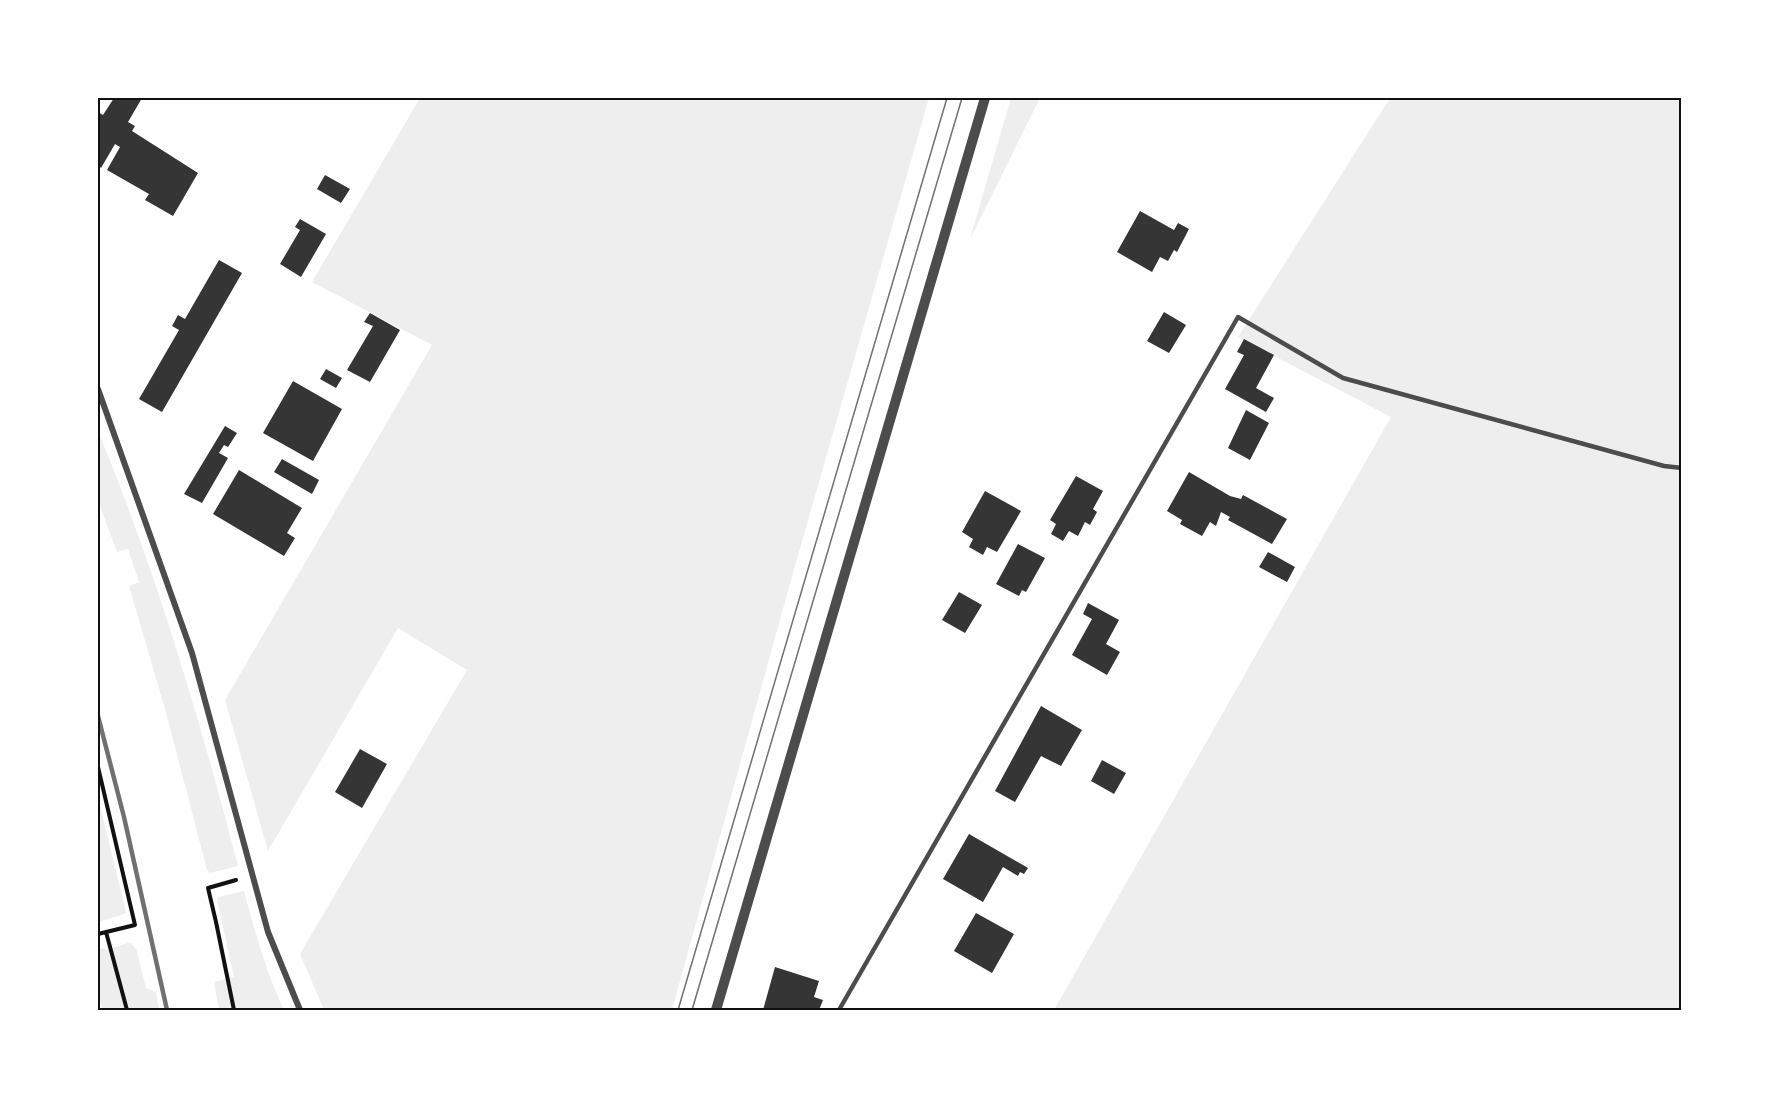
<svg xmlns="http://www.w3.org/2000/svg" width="1779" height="1108" font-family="Figtree,sans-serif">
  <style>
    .green { fill: #eee }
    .building { fill: #353535 }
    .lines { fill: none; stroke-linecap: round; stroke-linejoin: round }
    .path { stroke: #111; stroke-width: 4 }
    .service { stroke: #4c4c4c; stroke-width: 4.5 }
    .minor { stroke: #4c4c4c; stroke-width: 6 }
    .tertiary { stroke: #4c4c4c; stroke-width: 10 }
    .tram { stroke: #707070; stroke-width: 1.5 }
    .rail { stroke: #707070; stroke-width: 4.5 }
    .neatline { fill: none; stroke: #111; stroke-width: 2 }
  </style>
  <rect width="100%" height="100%" fill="#fff"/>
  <path class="green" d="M420,98H929L791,580L672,1010H324L300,954L467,670L398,628L268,851L225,700L432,345L312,282Z
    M1011,98H1040L970,239Z
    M1390,98H1681V1010H1054L1391,417L1238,337Z
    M98,431C156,572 200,719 238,866L210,873L207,870L167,716L129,586L139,582L128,549L117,552L98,501Z
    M98,797L126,912L124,914L98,922Z
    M244,891C255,932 266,972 284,1010H219L214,982L234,977L217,900L218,897Z
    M128,943L132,944L137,951L146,988L156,992L159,1010H103L98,994V950L103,948L106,950Z"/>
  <path class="building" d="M114,98H142L128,122L135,126L132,131L198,173L173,216L145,200L149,194L107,170L120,147L115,144L101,168L98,165V112L103,115Z
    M325,175L350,189L341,203L317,189Z
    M1140,211L1174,230L1178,223L1189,229L1177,252L1174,250L1168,261L1160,257L1152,272L1117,252Z
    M300,219L326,234L301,277L280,264L300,230L295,227Z
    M219,260L242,273L162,412L139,399L179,330L172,326L178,315L185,319Z
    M1164,312L1186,325L1169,353L1147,341Z
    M370,313L400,330L370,382L347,370L373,326L364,322Z
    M1244,339L1274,355L1256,388L1274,398L1266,412L1225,389L1244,355L1237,352Z
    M326,369L342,378L336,388L320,379Z
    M293,381L342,409L313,461L263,433Z
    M1246,410L1269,423L1250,460L1228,448Z
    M225,426L237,433L228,447L224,445L219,453L228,458L202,503L184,494Z
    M282,459L319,480L312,494L274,472Z
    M239,470L302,508L287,533L295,538L284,556L213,514Z
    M1189,472L1230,496L1241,499L1243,495L1287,519L1272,544L1228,520L1230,517L1221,512L1216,526L1210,522L1202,536L1180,524L1182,520L1167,511Z
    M1076,476L1103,491L1093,509L1097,512L1090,525L1085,522L1078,536L1069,531L1063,541L1051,534L1056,524L1050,520Z
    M985,491L1021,511L997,552L987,547L983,555L969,547L973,539L962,532Z
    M1018,544L1045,558L1026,592L1022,590L1019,596L996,584Z
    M1268,552L1295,567L1287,582L1259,567Z
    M959,592L982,605L965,633L942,620Z
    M1088,603L1119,620L1106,644L1120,652L1107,675L1072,655L1092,619L1083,614Z
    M1041,706L1082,730L1061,766L1041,756L1015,802L995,791Z
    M360,749L387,764L362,808L335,792Z
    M1102,760L1126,773L1114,794L1091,781Z
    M969,834L1028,868L1024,874L1020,872L1018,876L1003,867L983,902L943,879Z
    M976,913L1014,934L992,973L954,951Z
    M775,967L819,981L814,997L823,1000L819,1010L810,1009L809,1010H763Z"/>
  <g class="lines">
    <path class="path" d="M98,767L135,925L98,934
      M106,932L127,1010
      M234,1010L216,922L208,888L236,880"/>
    <path class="service" d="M839,1010L1238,317L1343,378L1664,466L1682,468"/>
    <path class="minor" d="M98,389L192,653L268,932L300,1010"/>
    <path class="tertiary" d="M716,1010L985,98"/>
    <path class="tram" d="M678,1010L947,98
      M692,1010L962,98"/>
    <path class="rail" d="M98,716L124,817L167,1010"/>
  </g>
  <rect width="1779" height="1108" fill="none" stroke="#ffffff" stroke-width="198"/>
  <rect x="99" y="99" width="1581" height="910" class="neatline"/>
</svg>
